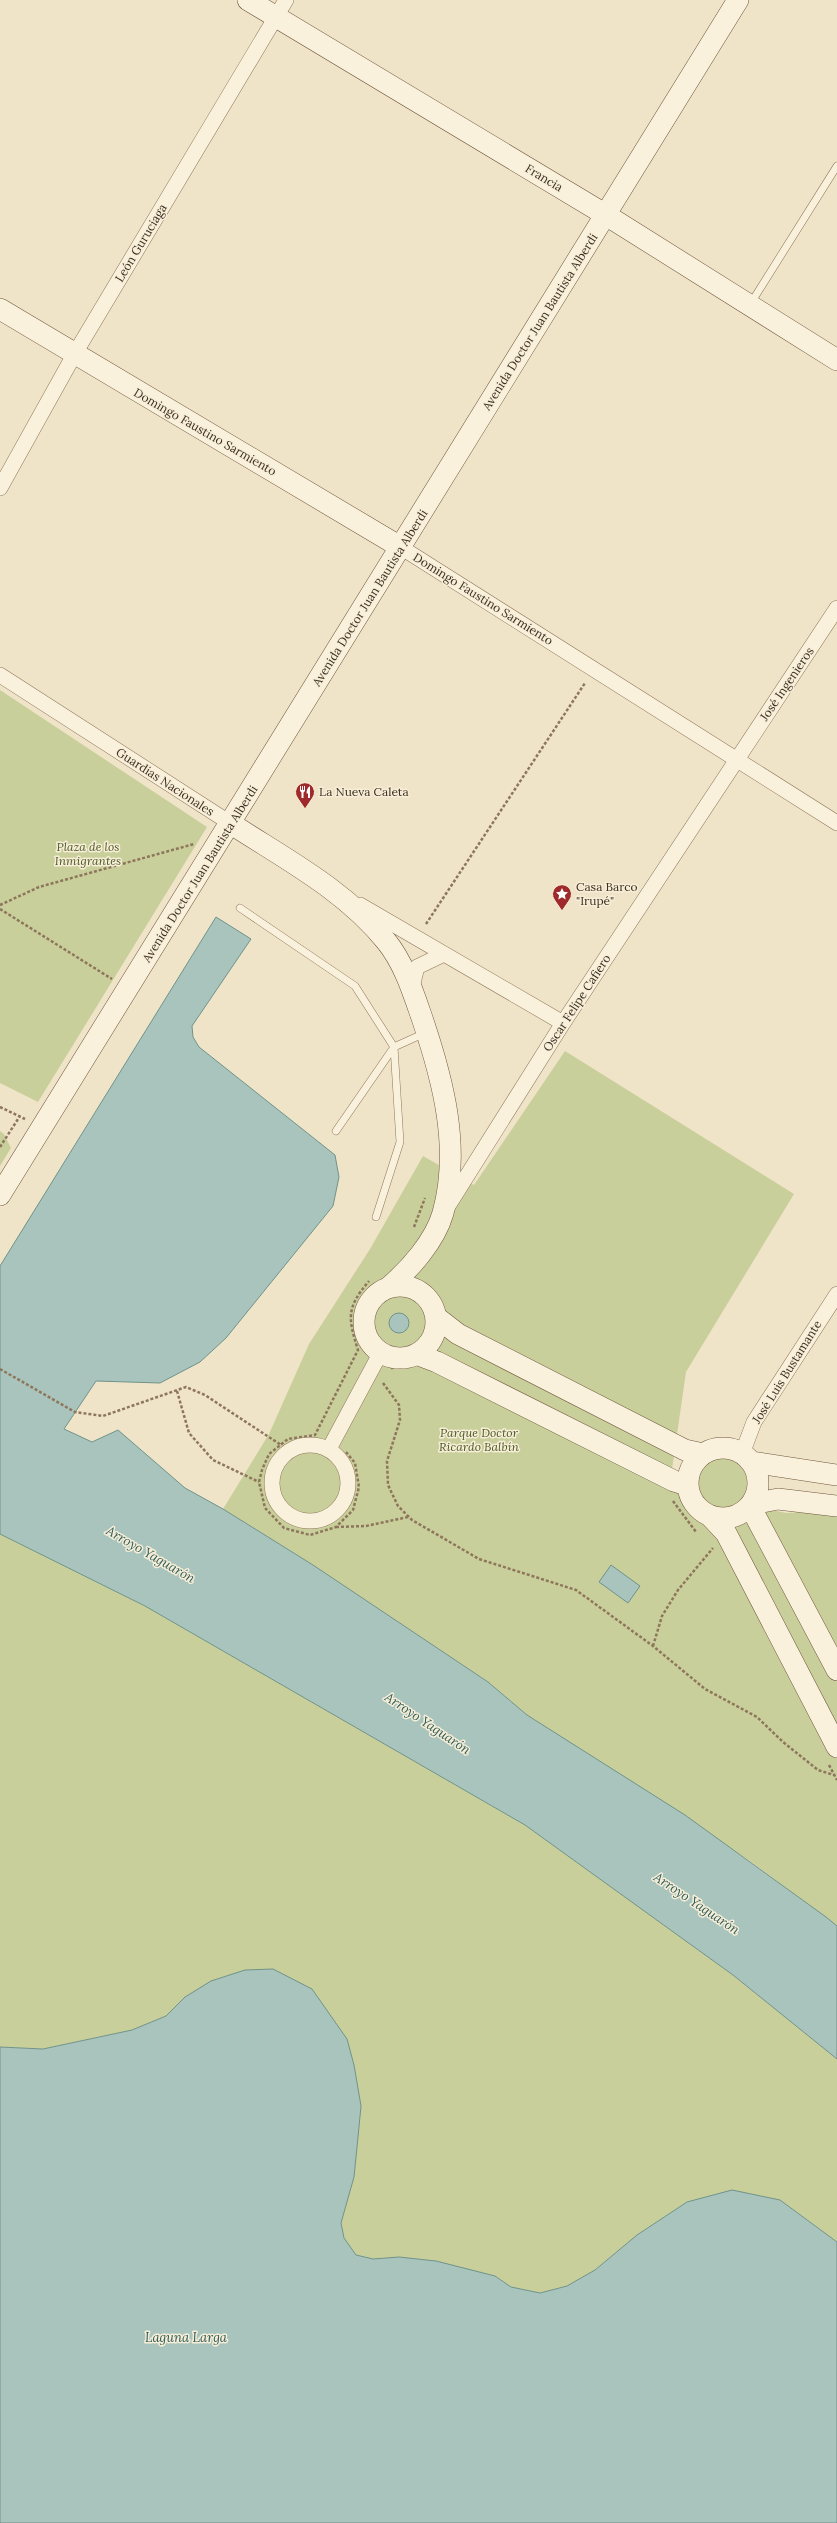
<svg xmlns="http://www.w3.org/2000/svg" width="837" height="2523" font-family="Lora,serif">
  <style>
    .green { fill: #c9cf9b }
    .water { fill: #a9c4bc; stroke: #6f938a }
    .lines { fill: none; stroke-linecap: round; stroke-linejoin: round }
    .lane-casing { stroke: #8d765c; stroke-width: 8 }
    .street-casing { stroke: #8d765c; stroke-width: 16 }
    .secondary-casing { stroke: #6f573f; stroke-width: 22 }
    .path { stroke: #8d765c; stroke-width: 2.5; stroke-dasharray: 3 2; stroke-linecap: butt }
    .lane { stroke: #faf1dc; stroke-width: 7 }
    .street { stroke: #faf1dc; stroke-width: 15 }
    .secondary { stroke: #faf1dc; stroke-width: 21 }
    .labels { text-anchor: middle; stroke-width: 3; stroke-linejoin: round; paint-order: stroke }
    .street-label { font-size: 12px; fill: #3d2e20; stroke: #f7eed8 }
    .poi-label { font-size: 12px; fill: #3d2e20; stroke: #f7eed8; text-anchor: start }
    .park-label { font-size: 12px; font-style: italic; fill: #4d5a26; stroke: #f7eed8 }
    .water-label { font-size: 13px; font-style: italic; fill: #2f5d5a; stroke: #f7eed8 }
  </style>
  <rect width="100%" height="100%" fill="#f0e4c8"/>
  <path class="green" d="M0,690L207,827L38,1102L0,1083Z
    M565,1051L794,1194L686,1372L669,1490L697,1495C682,1440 772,1450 740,1504L787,1513L837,1510V1926L750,1861L527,1715L488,1682L313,1565L223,1509L269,1434L309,1344L370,1249L423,1156L474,1185Z
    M0,1131L4,1134L11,1148L0,1166Z
    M0,1534L145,1606L525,1825L733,1975L837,2059V2242L780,2200L687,2202L637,2235L595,2270L567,2286L540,2293L511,2287L495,2276L399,2257L373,2259L356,2255L344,2238L341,2223L354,2177L361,2106L354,2065L347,2039L185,1997L166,2016L132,2030L43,2049L0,2047Z"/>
  <path class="water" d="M216,917L251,939L192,1026L193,1037L199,1047L335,1155L339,1177L333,1206L226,1338L200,1362L160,1383L96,1381L64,1429L92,1442L118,1430L185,1488L223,1509L313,1565L488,1682L527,1715L685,1815L826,1917L837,1926V2059L733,1975L525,1825L145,1606L0,1534V1266Z
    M389 1323a10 10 0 1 1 20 0a10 10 0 1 1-20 0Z
    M611,1565L640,1586L628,1603L599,1582Z
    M273,1969L312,1989L347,2039L354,2065L361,2106L358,2137L354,2177L341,2223L344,2238L356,2255L373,2259L399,2257L436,2261L495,2276L511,2287L540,2293L567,2286L595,2270L637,2235L687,2202L732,2190L780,2200L837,2242V2523H0V2047L43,2049L132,2030L166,2016L185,1997L211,1981L245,1970Z"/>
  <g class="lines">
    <g class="lane-casing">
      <path id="lane" d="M751,303L837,166
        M240,908L355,986L394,1047L425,1033
        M336,1131L394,1047L400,1142L376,1217"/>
    </g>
    <g class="street-casing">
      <path id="street" d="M0,488L74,355L286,0
        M402,548L837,823
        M0,675L230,823
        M360,905L563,1023
        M412,987L417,967L444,954
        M448,1206L563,1023L837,608
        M272 1483a38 38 0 1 1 76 0a38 38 0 1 1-76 0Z
        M329,1449L381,1352
        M742,1454L754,1422L837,1294"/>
    </g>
    <g class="secondary-casing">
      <path id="secondary" d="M248,0L606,215L837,360
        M0,309L402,548
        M230,823C285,859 345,890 386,941C404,963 413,992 422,1018C443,1080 461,1148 443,1213C435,1241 410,1269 388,1288
        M0,1195L738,0
        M364 1322a36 36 0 1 1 72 0a36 36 0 1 1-72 0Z
        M436,1317L458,1334L685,1450L703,1454
        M416,1354L437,1362L674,1481L687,1485
        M688 1483a35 35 0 1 1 70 0a35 35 0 1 1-70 0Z
        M751,1462L837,1475
        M752,1504L778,1499L837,1506
        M750,1506L837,1670
        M711,1517L726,1533L837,1747"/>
    </g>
    <path class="path" d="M0,905L39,887L194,844
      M0,909L112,979
      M426,924L585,683
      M0,1107L25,1119
      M0,1147L20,1116
      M414,1227L425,1198
      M391,1368L402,1367
      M0,1369L75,1412L103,1416L186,1387L205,1395L281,1445
      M383,1383L399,1405L400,1420L387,1461L388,1485L398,1506L412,1520L479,1559L576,1590L653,1646L705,1689L757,1717L783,1742L818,1770L834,1775
      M177,1391L189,1433L213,1460L259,1482
      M346,1452L355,1463L359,1487L353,1510L336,1527L310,1535L284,1528L265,1508L259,1482L262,1470L269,1454L288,1439L315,1435L358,1350C348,1318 346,1308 369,1281
      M673,1501L696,1532
      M336,1527L366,1526L408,1517
      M653,1646L662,1616L678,1590L713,1548
      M829,1765L837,1780"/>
    <use href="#lane" class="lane"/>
    <use href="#street" class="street"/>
    <use href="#secondary" class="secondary"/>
  </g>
  <defs>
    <g id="restaurant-pin" transform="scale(1)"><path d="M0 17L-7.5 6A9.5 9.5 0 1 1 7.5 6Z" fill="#9e2a2b" stroke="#f7eed8"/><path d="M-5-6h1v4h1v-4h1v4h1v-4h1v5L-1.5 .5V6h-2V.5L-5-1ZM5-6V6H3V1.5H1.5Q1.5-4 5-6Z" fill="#fff"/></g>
    <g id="sight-pin" transform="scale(1)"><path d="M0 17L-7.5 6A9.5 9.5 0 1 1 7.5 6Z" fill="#9e2a2b" stroke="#f7eed8"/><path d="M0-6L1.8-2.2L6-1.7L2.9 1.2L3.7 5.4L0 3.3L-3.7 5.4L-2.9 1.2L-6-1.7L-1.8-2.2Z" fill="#fff"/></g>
  </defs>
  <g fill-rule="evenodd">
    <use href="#restaurant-pin" x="305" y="792"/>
    <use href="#sight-pin" x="562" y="894"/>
  </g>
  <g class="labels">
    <g class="street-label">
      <text transform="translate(544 178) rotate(31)" y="4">Francia</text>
      <text transform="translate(141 243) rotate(-59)" y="4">León Guruciaga</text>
      <text transform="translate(540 322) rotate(-58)" y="4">Avenida Doctor Juan Bautista Alberdi</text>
      <text transform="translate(205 432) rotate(30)" y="4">Domingo Faustino Sarmiento</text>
      <text transform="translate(370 598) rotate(-58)" y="4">Avenida Doctor Juan Bautista Alberdi</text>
      <text transform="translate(483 599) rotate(32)" y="4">Domingo Faustino Sarmiento</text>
      <text transform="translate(787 684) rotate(-56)" y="4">José Ingenieros</text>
      <text transform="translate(165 782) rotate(33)" y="4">Guardias Nacionales</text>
      <text transform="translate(200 874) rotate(-58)" y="4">Avenida Doctor Juan Bautista Alberdi</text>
      <text transform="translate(577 1003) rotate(-57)" y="4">Oscar Felipe Cafiero</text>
      <text transform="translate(787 1372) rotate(-58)" y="4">José Luis Bustamante</text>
    </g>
    <g class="poi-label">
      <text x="319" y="796">La Nueva Caleta</text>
      <text x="576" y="891">Casa Barco<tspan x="576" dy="14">"Irupé"</tspan></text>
    </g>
    <g class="park-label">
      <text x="88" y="851">Plaza de los<tspan x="88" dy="14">Inmigrantes</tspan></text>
      <text x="479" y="1437">Parque Doctor<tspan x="479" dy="14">Ricardo Balbín</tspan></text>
    </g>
    <g class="water-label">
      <text transform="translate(151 1554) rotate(30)" y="5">Arroyo Yaguarón</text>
      <text transform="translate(428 1723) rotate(34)" y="5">Arroyo Yaguarón</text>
      <text transform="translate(697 1903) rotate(34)" y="5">Arroyo Yaguarón</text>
      <text x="186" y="2342">Laguna Larga</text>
    </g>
  </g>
</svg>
